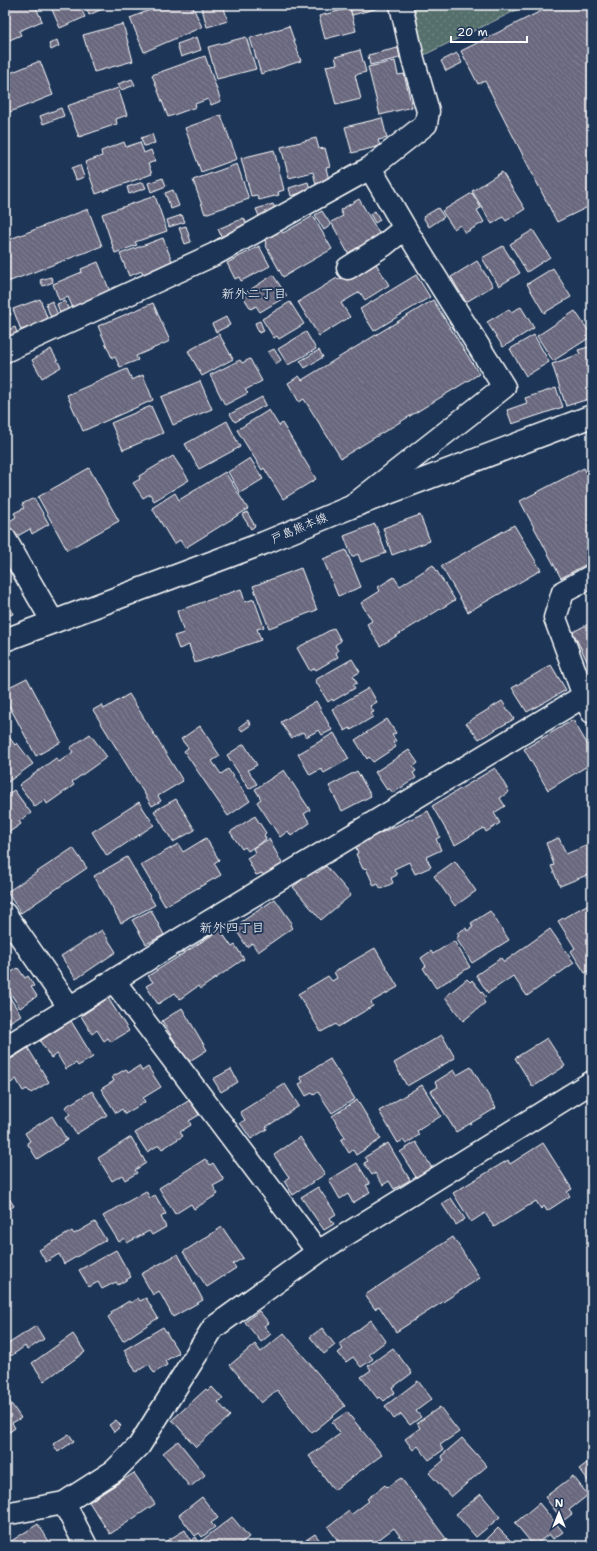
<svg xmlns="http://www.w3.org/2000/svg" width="597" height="1551" font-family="'Shantell Sans','Klee One',sans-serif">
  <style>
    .park { fill: url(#park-dots); stroke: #aab7b6 }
    .building { fill: url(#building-back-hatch); stroke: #fff }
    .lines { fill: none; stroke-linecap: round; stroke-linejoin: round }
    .minor-casing { stroke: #fff; stroke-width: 25 }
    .secondary-casing { stroke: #fff; stroke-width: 25 }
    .minor { stroke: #1d3557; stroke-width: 22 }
    .secondary { stroke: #1d3557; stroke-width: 22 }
    .labels { text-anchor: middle; stroke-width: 4; stroke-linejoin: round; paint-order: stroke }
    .street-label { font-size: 12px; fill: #fff; stroke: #1d3557 }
    .neighbourhood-label { font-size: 13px; fill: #fff; stroke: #1d3557 }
  </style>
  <defs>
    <pattern id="park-dots" width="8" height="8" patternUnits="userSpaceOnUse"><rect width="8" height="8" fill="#556f6c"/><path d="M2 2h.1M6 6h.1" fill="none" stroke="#6e8582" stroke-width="1.8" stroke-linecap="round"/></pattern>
    <pattern id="building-back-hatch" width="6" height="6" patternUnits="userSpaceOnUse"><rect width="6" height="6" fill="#6a687e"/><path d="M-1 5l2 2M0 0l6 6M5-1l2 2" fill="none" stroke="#807f91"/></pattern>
  </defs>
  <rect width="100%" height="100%" fill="#1d3557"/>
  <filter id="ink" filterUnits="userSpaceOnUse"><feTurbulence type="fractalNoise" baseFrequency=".025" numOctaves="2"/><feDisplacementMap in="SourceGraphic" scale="8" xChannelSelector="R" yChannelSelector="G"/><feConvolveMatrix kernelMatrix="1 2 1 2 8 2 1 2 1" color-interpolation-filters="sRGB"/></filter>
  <g filter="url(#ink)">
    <path class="park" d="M414,5H527L424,55Z"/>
    <path class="building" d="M5,5H35L42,21L19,31L21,35L5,42Z
      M50,5H79L85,17L60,28Z
      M85,5H111L89,15Z
      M162,5H192L202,27L144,52L130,18Z
      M201,5H236L224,8L228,21L207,27Z
      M349,5H386V6L352,15Z
      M490,5H501L492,9Z
      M553,5H592V205L557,222L485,81L478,84L461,51Z
      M350,8L356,31L325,39L319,16Z
      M123,24L133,61L94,72L83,35Z
      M289,26L301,61L261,74L250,38Z
      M197,37L201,50L181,57L177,44Z
      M246,37L256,69L217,79L208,47Z
      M57,40L59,46L51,50L49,44Z
      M398,48L400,58L370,65L368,55Z
      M360,50L366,72L355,75L361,99L336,105L326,66L337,64L335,57Z
      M457,53L462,63L446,71L441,61Z
      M205,56L221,101L211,105L208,99L195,104L196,107L168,117L152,75Z
      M40,61L53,95L5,114V75Z
      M395,61L398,75L404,74L412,107L380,115L368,67Z
      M132,79L135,85L121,90L118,84Z
      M118,88L127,115L116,119L117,124L79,137L67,106Z
      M61,108L64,116L43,124L40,116Z
      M221,115L237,159L201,172L185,128Z
      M382,118L387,138L378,140L380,146L352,153L345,127Z
      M152,134L155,143L144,146L141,138Z
      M316,138L319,149L325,148L330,167L326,168L329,180L316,184L313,172L289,178L281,147Z
      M124,142L126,147L140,142L144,153L151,150L155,161L148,164L152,174L96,194L85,162L102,156L101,151Z
      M274,150L284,190L278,192L279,195L259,200L257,195L251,196L241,158Z
      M237,164L249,199L205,214L193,180Z
      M80,165L84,177L76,180L72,168Z
      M502,172L525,209L506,221L503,217L492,224L472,191Z
      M163,178L166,186L151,192L148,183Z
      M143,182L146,188L129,194L127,187Z
      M308,182L310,190L291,196L289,188Z
      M173,190L179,206L171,209L165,193Z
      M472,193L481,208L477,210L484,222L465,233L460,225L454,229L442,211Z
      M155,196L167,231L135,242L137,245L115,253L102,214Z
      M359,199L380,235L348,253L331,222L343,216L340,210Z
      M273,204L276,210L259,216L256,209Z
      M438,208L444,217L429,227L423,217Z
      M88,209L102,246L5,283V241Z
      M322,211L331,225L324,230L315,215Z
      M375,211L380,220L375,223L370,214Z
      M182,215L185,222L169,227L167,220Z
      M313,216L332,249L283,277L265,244L266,243L264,238L280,229L283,233Z
      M244,218L248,227L222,238L218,229Z
      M186,226L191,242L185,244L179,228Z
      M533,230L550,257L527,272L510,244Z
      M163,238L174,266L145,277L142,271L129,276L120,254Z
      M259,246L270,266L241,281L239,277L235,279L227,263Z
      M503,246L520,273L499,286L482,258Z
      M373,259L389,285L365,300L360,292L341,303L350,317L319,336L298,302L337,278L338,280Z
      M477,261L493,286L466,302L451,277Z
      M98,262L111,294L73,308L68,297L59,300L53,284L82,272L81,269Z
      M553,268L571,297L544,313L527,284Z
      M273,275L287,296L260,312L256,306L251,309L242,295Z
      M416,275L430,297L374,331L360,309Z
      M51,277L53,282L43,286L40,280Z
      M5,299L11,315L5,317L8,323L5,325Z
      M40,299L48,320L21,330L13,309Z
      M433,300L479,374L341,458L304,399L299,402L288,383L299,376L302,380Z
      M52,301L58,315L51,318L46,304Z
      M65,301L70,313L61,316L57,304Z
      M290,302L304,324L279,339L277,336L274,338L262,319Z
      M153,303L170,341L136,356L138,360L120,367L115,357L112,358L98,326Z
      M521,307L534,328L503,347L487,322L509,309L511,312Z
      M575,311L592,336L553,361L537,336Z
      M226,317L230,325L216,332L212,324Z
      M260,321L264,331L259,333L255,323Z
      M15,327L21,344L14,346L8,330Z
      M306,332L316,349L288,365L278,349Z
      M219,334L233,359L202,376L188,351Z
      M534,335L549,362L526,376L510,349Z
      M592,346V398L566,406L552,364L580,354L578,350Z
      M51,349L61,367L42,378L32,360Z
      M274,349L281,360L276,364L268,352Z
      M319,350L323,357L305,368L300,361Z
      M250,359L262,381L245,390L248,393L225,405L210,375L240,360L242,363Z
      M127,369L132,380L143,375L153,400L83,431L67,395Z
      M200,381L212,409L173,425L161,397Z
      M556,388L563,407L512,424L507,410L527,403L525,398Z
      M262,397L266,405L235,422L230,414Z
      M151,406L163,433L123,450L111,423Z
      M269,410L279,426L282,423L316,479L283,499L264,468L262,470L237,430Z
      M227,421L240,447L199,469L185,444Z
      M173,456L189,480L154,501L150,494L143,498L133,483L140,479L139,476Z
      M250,458L263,479L240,493L228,472Z
      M89,468L119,521L67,550L38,497Z
      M584,468L592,483V561L561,578L520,501Z
      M225,472L248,509L185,548L180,540L174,544L152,508L175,493L179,500Z
      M34,498L49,524L32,534L30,529L12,539L5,524L16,517L14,513L24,508L22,504Z
      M247,512L255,526L251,529L242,515Z
      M420,515L430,541L392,555L383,528Z
      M375,524L386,553L361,562L358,554L352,557L344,536Z
      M514,525L541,570L468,612L441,566Z
      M346,550L361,587L338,596L323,559Z
      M433,565L455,600L380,646L367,624L372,621L361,603L380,591L378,587L394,577L400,586Z
      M301,568L317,610L269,628L253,586Z
      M241,589L245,602L254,599L264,627L257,629L261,640L195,663L189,645L179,649L174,636L184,633L177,611Z
      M5,593L13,614L5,617Z
      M592,622V659L587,661L573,632Z
      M334,628L341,641L335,645L338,651L336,653L338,657L316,670L315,668L310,671L297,648Z
      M352,659L360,672L353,676L357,683L353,685L355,688L333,701L332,699L328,702L315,680Z
      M551,665L566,690L527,712L512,688Z
      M27,678L61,742L36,756L5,698V689Z
      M369,688L377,702L370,706L374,712L371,713L373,717L351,730L350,728L345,731L332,709Z
      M129,694L183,781L158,796L161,801L152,806L93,710L102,705L104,709Z
      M316,701L332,730L322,735L319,730L306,737L303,732L291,738L281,722Z
      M502,701L514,719L479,739L466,723Z
      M5,708L10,716L5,719Z
      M387,719L396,733L392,735L396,741L393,742L396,747L373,762L369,757L367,759L355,740Z
      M248,720L251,725L242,731L239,727Z
      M573,720L592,752V763L548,790L524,749Z
      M200,726L220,756L212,761L221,774L228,769L250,801L228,816L184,751L188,748L181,739Z
      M334,733L349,759L324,773L321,769L310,775L298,754Z
      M90,734L107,757L72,782L74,785L47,804L45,800L35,807L19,785L56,758L59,762L73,752L70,748Z
      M9,737L15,745L17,743L33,764L5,784V740Z
      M244,744L257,765L248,770L257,784L249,789L227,755Z
      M409,750L418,763L413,767L416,771L413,773L416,778L393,793L389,788L387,790L375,772Z
      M495,768L509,792L500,798L505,806L494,813L500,823L486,832L484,828L455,845L432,806Z
      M284,770L310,810L304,814L310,823L291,836L288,831L280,837L257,802L261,799L255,789Z
      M357,771L371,796L342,811L329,786Z
      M14,790L31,813L19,821L21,824L5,835V796Z
      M176,799L195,830L173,842L154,811Z
      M139,802L154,825L107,856L92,832Z
      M428,811L440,837L436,839L441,850L426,857L431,867L415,874L409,862L394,869L397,875L391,878L393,883L381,889L378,884L374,886L366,868L363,869L356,854L358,853L355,845Z
      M255,816L266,833L264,835L266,839L248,851L245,847L242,849L230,832Z
      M592,829V840L587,832Z
      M206,838L219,860L214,863L221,875L165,906L141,865L178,844L183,852Z
      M559,838L566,854L588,845L592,854V873L560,886L551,866L554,865L546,843Z
      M269,839L283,865L264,876L262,873L256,875L247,858L255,853L253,848Z
      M73,848L87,868L21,913L7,892Z
      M127,857L155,905L121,923L94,876Z
      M455,861L476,891L455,906L434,876Z
      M326,866L351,895L321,920L293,887L314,870L317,873Z
      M275,899L292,923L290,925L292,928L258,952L252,943L247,947L234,927Z
      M592,902V969L585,973L571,951L575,948L558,921Z
      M151,910L164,935L146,944L132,920Z
      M490,911L509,940L472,963L456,938L459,936L457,933L466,928L467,931L473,927L471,923Z
      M550,929L574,963L527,996L513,976L488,993L476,975L501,958L504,962Z
      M102,930L116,952L76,979L61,956Z
      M220,930L232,947L235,945L244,959L200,989L198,986L180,999L175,993L158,1004L146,986L153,982L148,976Z
      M454,941L470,967L436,988L423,968L426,966L421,958L431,951L433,954Z
      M375,948L398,987L371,1002L373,1006L338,1027L336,1024L321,1032L298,994L328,976L332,981L337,978L334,972Z
      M18,968L25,978L28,976L34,986L31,987L37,996L20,1008L5,985V976Z
      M467,979L470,982L472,980L486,997L483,1000L485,1003L463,1021L445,997Z
      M5,990L21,1015L5,1025Z
      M108,998L129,1031L111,1042L108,1038L104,1041L97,1030L92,1034L81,1016Z
      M182,1008L207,1050L188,1062L162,1021Z
      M71,1021L93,1057L78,1066L76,1063L66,1069L57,1054L51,1058L40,1041Z
      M442,1035L455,1058L407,1086L394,1063Z
      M547,1038L565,1066L533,1087L515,1058Z
      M28,1048L49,1082L31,1093L27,1089L23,1091L16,1079L11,1083L5,1074V1063Z
      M330,1059L355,1099L332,1113L318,1092L314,1095L312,1093L306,1096L299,1084L303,1082L300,1077Z
      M139,1066L142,1071L148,1067L161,1087L143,1098L145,1102L125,1114L122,1109L116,1113L101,1089L114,1081L112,1077L126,1069L128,1073Z
      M471,1067L496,1108L456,1132L431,1091L438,1087L435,1082L454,1070L457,1075Z
      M231,1069L238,1082L221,1092L213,1079Z
      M285,1084L299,1106L266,1127L267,1129L251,1139L240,1123L245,1120L240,1112Z
      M422,1085L441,1116L417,1131L419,1135L406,1144L403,1140L398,1143L379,1111Z
      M92,1091L107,1115L76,1134L66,1117L70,1114L65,1107Z
      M190,1100L199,1115L189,1121L191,1125L180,1132L183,1136L162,1149L159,1145L147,1152L135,1133Z
      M357,1100L381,1139L356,1155L353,1150L349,1153L341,1140L345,1137L332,1116Z
      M52,1116L67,1140L37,1159L27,1143L30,1141L25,1133Z
      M131,1137L146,1163L135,1170L137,1173L125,1180L122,1175L112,1181L98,1158Z
      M300,1137L325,1174L293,1195L284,1181L289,1177L274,1155Z
      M416,1142L432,1168L416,1177L400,1152Z
      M388,1143L410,1180L394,1189L389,1181L383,1185L375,1173L372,1175L364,1163L368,1161L365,1157Z
      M543,1143L572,1189L567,1192L570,1196L547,1211L544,1206L541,1209L536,1201L494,1227L485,1213L471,1222L453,1193L508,1160L510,1164Z
      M205,1159L210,1165L213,1163L224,1180L213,1186L218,1194L194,1209L191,1204L175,1214L159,1188Z
      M357,1163L370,1184L366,1185L370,1192L353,1203L348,1194L340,1199L329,1180Z
      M318,1187L336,1214L330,1218L334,1224L324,1230L301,1197Z
      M146,1191L150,1198L155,1195L166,1214L161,1217L166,1227L152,1235L149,1231L127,1243L124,1238L119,1242L103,1216Z
      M5,1192L14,1206L5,1212Z
      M451,1198L465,1219L456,1225L442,1204Z
      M95,1222L106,1240L64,1264L59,1254L46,1262L39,1250L72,1231L74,1234Z
      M222,1227L243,1258L233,1264L236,1268L207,1287L183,1252Z
      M453,1237L480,1278L396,1332L379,1306L375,1309L365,1295Z
      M116,1250L131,1277L118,1285L116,1282L102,1289L98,1282L89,1287L79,1270Z
      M178,1254L203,1300L173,1317L159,1291L153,1295L141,1274Z
      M138,1298L140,1301L146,1298L158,1318L123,1341L108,1317L112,1314L111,1312L129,1301L130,1303Z
      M259,1311L269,1323L264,1326L271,1334L261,1342L245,1322Z
      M371,1320L386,1341L369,1354L373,1359L361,1367L353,1357L346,1362L338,1353L343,1349L339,1344Z
      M36,1326L44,1339L27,1350L25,1346L11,1356L5,1346Z
      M163,1327L179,1353L165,1361L167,1365L154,1373L149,1364L136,1372L124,1350Z
      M322,1328L335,1345L324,1354L310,1337Z
      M284,1333L345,1406L312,1433L277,1390L261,1403L230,1365L255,1344L261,1352Z
      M73,1334L85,1352L44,1381L32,1363Z
      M393,1348L412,1373L392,1388L395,1392L384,1401L380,1397L378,1399L361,1377L371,1370L368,1366Z
      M5,1351L11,1360L5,1363Z
      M418,1381L432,1399L416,1411L421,1417L410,1425L401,1414L394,1419L385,1406Z
      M212,1387L223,1399L218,1402L230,1416L196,1447L172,1420L206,1389L208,1391Z
      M5,1395L21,1418L12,1423L15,1428L5,1435Z
      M440,1407L459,1432L440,1445L443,1450L429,1460L418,1446L413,1450L405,1439L420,1428L417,1423Z
      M347,1412L382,1455L334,1490L309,1456L340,1434L332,1422Z
      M116,1420L121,1426L114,1432L109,1425Z
      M69,1434L74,1441L58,1452L53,1444Z
      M462,1438L487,1466L451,1497L429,1473L444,1460L441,1456Z
      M178,1441L205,1475L190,1487L163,1453Z
      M592,1459V1486L579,1469Z
      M134,1473L155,1504L110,1534L89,1502Z
      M573,1476L588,1495L569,1510L572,1514L563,1521L545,1497Z
      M401,1478L447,1540L438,1546H407L394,1528L374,1543L376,1546H342L328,1527L349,1511L352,1514L369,1501L367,1499L385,1485L387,1487Z
      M481,1494L500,1517L476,1537L456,1514Z
      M202,1497L218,1518L211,1523L215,1527L202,1537L199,1533L195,1536L179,1515Z
      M539,1503L563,1532L553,1539L549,1534L534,1546L515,1523Z
      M232,1517L249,1537L237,1546H204L201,1541Z
      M38,1524L52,1546H5V1545Z
      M498,1528L516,1546H480Z
      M185,1530L191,1541L196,1537L201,1546H158Z
      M315,1534L324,1546H297Z"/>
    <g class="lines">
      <g class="minor-casing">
        <path id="minor" d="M370,168L426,124L428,111L413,59L401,5
          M348,268L384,245L405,228
          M5,351L215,254L370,168L408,233L504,387L355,504
          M5,539L53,622
          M592,576L563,592L555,618L584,696L592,712
          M5,914L70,1008
          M114,981L318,1252
          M5,1048L182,938L584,696
          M64,1503L86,1546
          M5,1514L64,1503L114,1471L139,1446L213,1328L318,1252L592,1082"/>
      </g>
      <g class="secondary-casing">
        <path id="secondary" d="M5,640L264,543L351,507L592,416"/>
      </g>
      <use href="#minor" class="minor"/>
      <use href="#secondary" class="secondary"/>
    </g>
  </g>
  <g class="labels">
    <g class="street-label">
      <text transform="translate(299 528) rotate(-23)" y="4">戸島熊本線</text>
    </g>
    <g class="neighbourhood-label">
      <text x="254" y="298">新外二丁目</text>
      <text x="232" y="932">新外四丁目</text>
    </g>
  </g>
  <rect width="597" height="1551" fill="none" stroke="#1d3557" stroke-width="20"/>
  <rect x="10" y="10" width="577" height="1531" fill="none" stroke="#fff" stroke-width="1.5" filter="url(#ink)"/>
  <g transform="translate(559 1513)" stroke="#1d3557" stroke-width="3" paint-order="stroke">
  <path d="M0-3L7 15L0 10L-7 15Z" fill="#ffffff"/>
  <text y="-6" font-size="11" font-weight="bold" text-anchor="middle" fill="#ffffff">N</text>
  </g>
  <path d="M451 36v6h76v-6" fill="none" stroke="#ffffff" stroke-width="2"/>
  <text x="457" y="36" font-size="12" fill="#ffffff" stroke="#1d3557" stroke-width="3" paint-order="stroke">20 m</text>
</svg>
